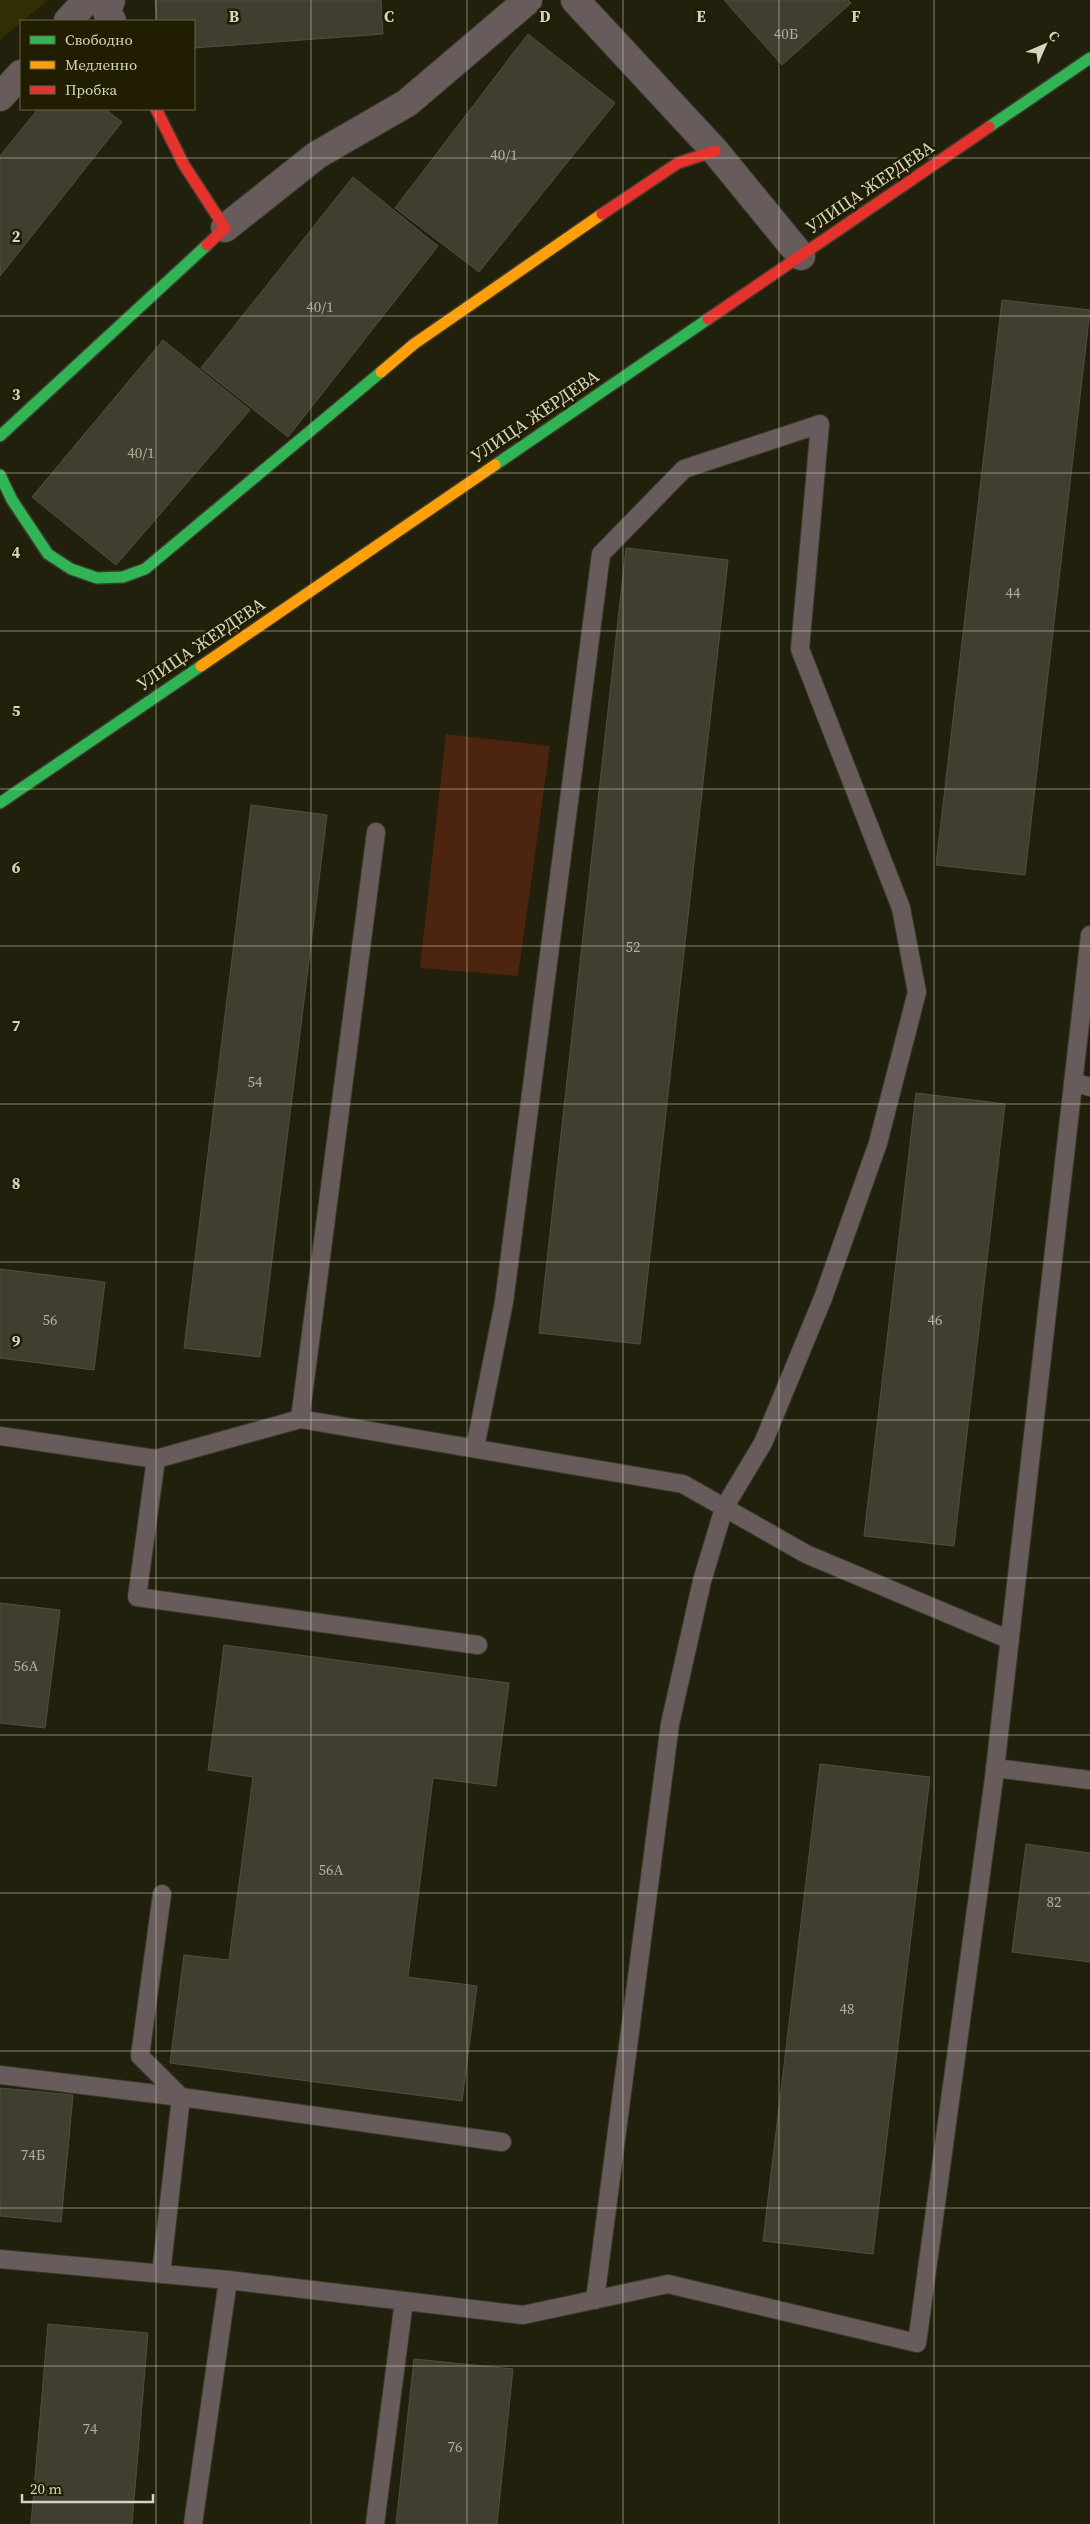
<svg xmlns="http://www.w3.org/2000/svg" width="1090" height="2524" font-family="'Source Serif 4',serif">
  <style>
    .built { fill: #312d04 }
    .grass { fill: #4c240f }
    .building { fill: #3f3e2f; stroke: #504f40 }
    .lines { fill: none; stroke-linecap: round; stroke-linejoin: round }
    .lane-casing { stroke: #3c3b2b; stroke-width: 20 }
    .street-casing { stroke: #3c3b2b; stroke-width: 30 }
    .fast-casing { stroke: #3c3b2b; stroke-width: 14 }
    .slow-casing { stroke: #3c3b2b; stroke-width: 14 }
    .jam-casing { stroke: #3c3b2b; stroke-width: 14 }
    .lane { stroke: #675b5c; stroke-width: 18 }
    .street { stroke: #675b5c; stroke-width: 28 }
    .fast { stroke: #30b455; stroke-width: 11 }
    .slow { stroke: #ff9f0a; stroke-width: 11 }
    .jam { stroke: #e5322d; stroke-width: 11 }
    .grid { fill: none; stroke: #d5d4c1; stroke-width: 1; stroke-opacity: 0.55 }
    .labels { text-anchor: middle; stroke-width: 5; stroke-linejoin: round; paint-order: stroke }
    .number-label { font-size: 15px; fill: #b0ae9c }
    .street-label { font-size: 18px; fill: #d5d4c1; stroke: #201d00 }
    .grid-label { font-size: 16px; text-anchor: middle; font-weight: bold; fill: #d5d4c1; stroke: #201d00; stroke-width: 5; stroke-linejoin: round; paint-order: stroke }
  </style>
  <rect width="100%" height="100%" fill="#21200d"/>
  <path class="built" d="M0,0H48L0,40Z"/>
  <path class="grass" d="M446,734L550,746L518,976L420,968Z"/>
  <path class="building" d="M155,0H381L383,34L194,48V21H157Z
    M724,0H848L851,3L782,65Z
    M528,34L615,103L479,272L395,208Z
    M38,109H105L122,122L0,276V156Z
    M353,177L438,246L288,437L201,368Z
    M1002,300L1090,310L1025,875L936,865Z
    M163,340L250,410L116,565L32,497Z
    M626,548L728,560L640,1344L539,1333Z
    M251,805L327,815L260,1357L184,1348Z
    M916,1093L1005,1104L954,1546L864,1536Z
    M0,1269L105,1282L94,1370L0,1358Z
    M0,1603L60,1610L45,1728L0,1723Z
    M224,1645L509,1683L496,1786L433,1778L408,1977L477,1986L462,2101L170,2063L184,1955L229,1960L253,1777L208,1770Z
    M820,1764L930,1777L873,2254L763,2241Z
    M1026,1844L1090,1853V1962L1012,1952Z
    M0,2088L73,2095L61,2222L0,2216Z
    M48,2324L148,2333L132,2524H31Z
    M414,2359L513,2369L497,2524H396Z"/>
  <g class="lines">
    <g class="lane-casing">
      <path id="lane" d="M1073,1082L1090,1087
        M300,1419L376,832
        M0,1436L156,1459L300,1419L683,1484L806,1554L1010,1640
        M475,1448L504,1302L601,554L684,469L820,424L800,649L901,908L917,992L878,1143L823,1298L763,1443L724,1508L702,1581L670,1724L595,2300
        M156,1459L137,1597L478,1645
        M995,1768L1090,1780
        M0,2075L181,2097L502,2142
        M0,2259L228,2280L193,2524
        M161,2274L181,2097L140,2056L162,1894
        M228,2280L523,2315L668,2284L917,2343L994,1778L1090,935
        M375,2524L404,2301"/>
    </g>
    <g class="street-casing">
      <path id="street" d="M111,0L107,12L112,21
        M575,0L715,151L801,256
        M68,21L87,0
        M0,97L21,74
        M225,228L317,155L407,103L528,0"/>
    </g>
    <g class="fast-casing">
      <path id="fast" d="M989,127L1090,58
        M0,436L207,245
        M495,465L708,319
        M0,475L12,500L48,554L71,569L97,578L123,577L145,569L381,372
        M0,803L201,666"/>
    </g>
    <g class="slow-casing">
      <path id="slow" d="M381,372L414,344L602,214
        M201,666L495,465"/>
    </g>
    <g class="jam-casing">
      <path id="jam" d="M156,109L184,165L225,228L207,245
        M602,214L678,163L715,151
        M708,319L989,127"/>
    </g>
    <use href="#lane" class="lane"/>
    <use href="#street" class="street"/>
    <use href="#fast" class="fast"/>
    <use href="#slow" class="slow"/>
    <use href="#jam" class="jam"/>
  </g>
  <path class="grid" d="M156,0V21M311,0V2524M467,0V2524M623,0V2524M779,0V2524M934,0V2524M156,109V2524M0,158H1090M0,316H1090M0,473H1090M0,631H1090M0,789H1090M0,946H1090M0,1104H1090M0,1262H1090M0,1420H1090M0,1578H1090M0,1735H1090M0,1893H1090M0,2051H1090M0,2208H1090M0,2366H1090"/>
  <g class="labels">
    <g class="number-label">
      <text x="786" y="39">40Б</text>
      <text x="504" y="160">40/1</text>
      <text x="320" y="312">40/1</text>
      <text x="141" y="458">40/1</text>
      <text x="1013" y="598">44</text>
      <text x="633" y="952">52</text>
      <text x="255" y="1087">54</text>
      <text x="50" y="1325">56</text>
      <text x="935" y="1325">46</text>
      <text x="26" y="1671">56А</text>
      <text x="331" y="1875">56А</text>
      <text x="1054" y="1907">82</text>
      <text x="847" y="2014">48</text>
      <text x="33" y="2160">74Б</text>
      <text x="90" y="2434">74</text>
      <text x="455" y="2452">76</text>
    </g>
    <g class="street-label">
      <text transform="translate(870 187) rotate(-34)" y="6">УЛИЦА ЖЕРДЕВА</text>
      <text transform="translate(535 416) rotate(-34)" y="6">УЛИЦА ЖЕРДЕВА</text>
      <text transform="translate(201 644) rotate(-34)" y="6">УЛИЦА ЖЕРДЕВА</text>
    </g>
  </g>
  <g class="grid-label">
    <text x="234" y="22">B</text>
    <text x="389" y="22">C</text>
    <text x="545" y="22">D</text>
    <text x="701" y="22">E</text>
    <text x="856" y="22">F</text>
    <text x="16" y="242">2</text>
    <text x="16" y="400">3</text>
    <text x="16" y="558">4</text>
    <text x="16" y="716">5</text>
    <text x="16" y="873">6</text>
    <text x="16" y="1031">7</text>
    <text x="16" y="1189">8</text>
    <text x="16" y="1347">9</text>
  </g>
  <rect x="20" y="20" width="175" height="90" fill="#201d00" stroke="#68664d"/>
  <rect x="30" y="36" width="25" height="8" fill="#30b455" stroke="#68664d"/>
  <text x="65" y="45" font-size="15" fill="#d5d4c1">Свободно</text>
  <rect x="30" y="61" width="25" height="8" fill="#ff9f0a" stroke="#68664d"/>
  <text x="65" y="70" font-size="15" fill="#d5d4c1">Медленно</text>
  <rect x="30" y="86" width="25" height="8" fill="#e5322d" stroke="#68664d"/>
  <text x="65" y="95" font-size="15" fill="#d5d4c1">Пробка</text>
  <g transform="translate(1045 45) rotate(45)" stroke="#201d00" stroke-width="4" paint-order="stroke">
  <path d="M0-4L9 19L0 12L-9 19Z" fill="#d5d4c1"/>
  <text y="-8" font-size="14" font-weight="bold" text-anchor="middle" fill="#d5d4c1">С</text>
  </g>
  <path d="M22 2494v8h131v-8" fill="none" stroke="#d5d4c1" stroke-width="2.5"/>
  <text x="30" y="2494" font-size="15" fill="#d5d4c1" stroke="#201d00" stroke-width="4" paint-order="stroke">20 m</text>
</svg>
